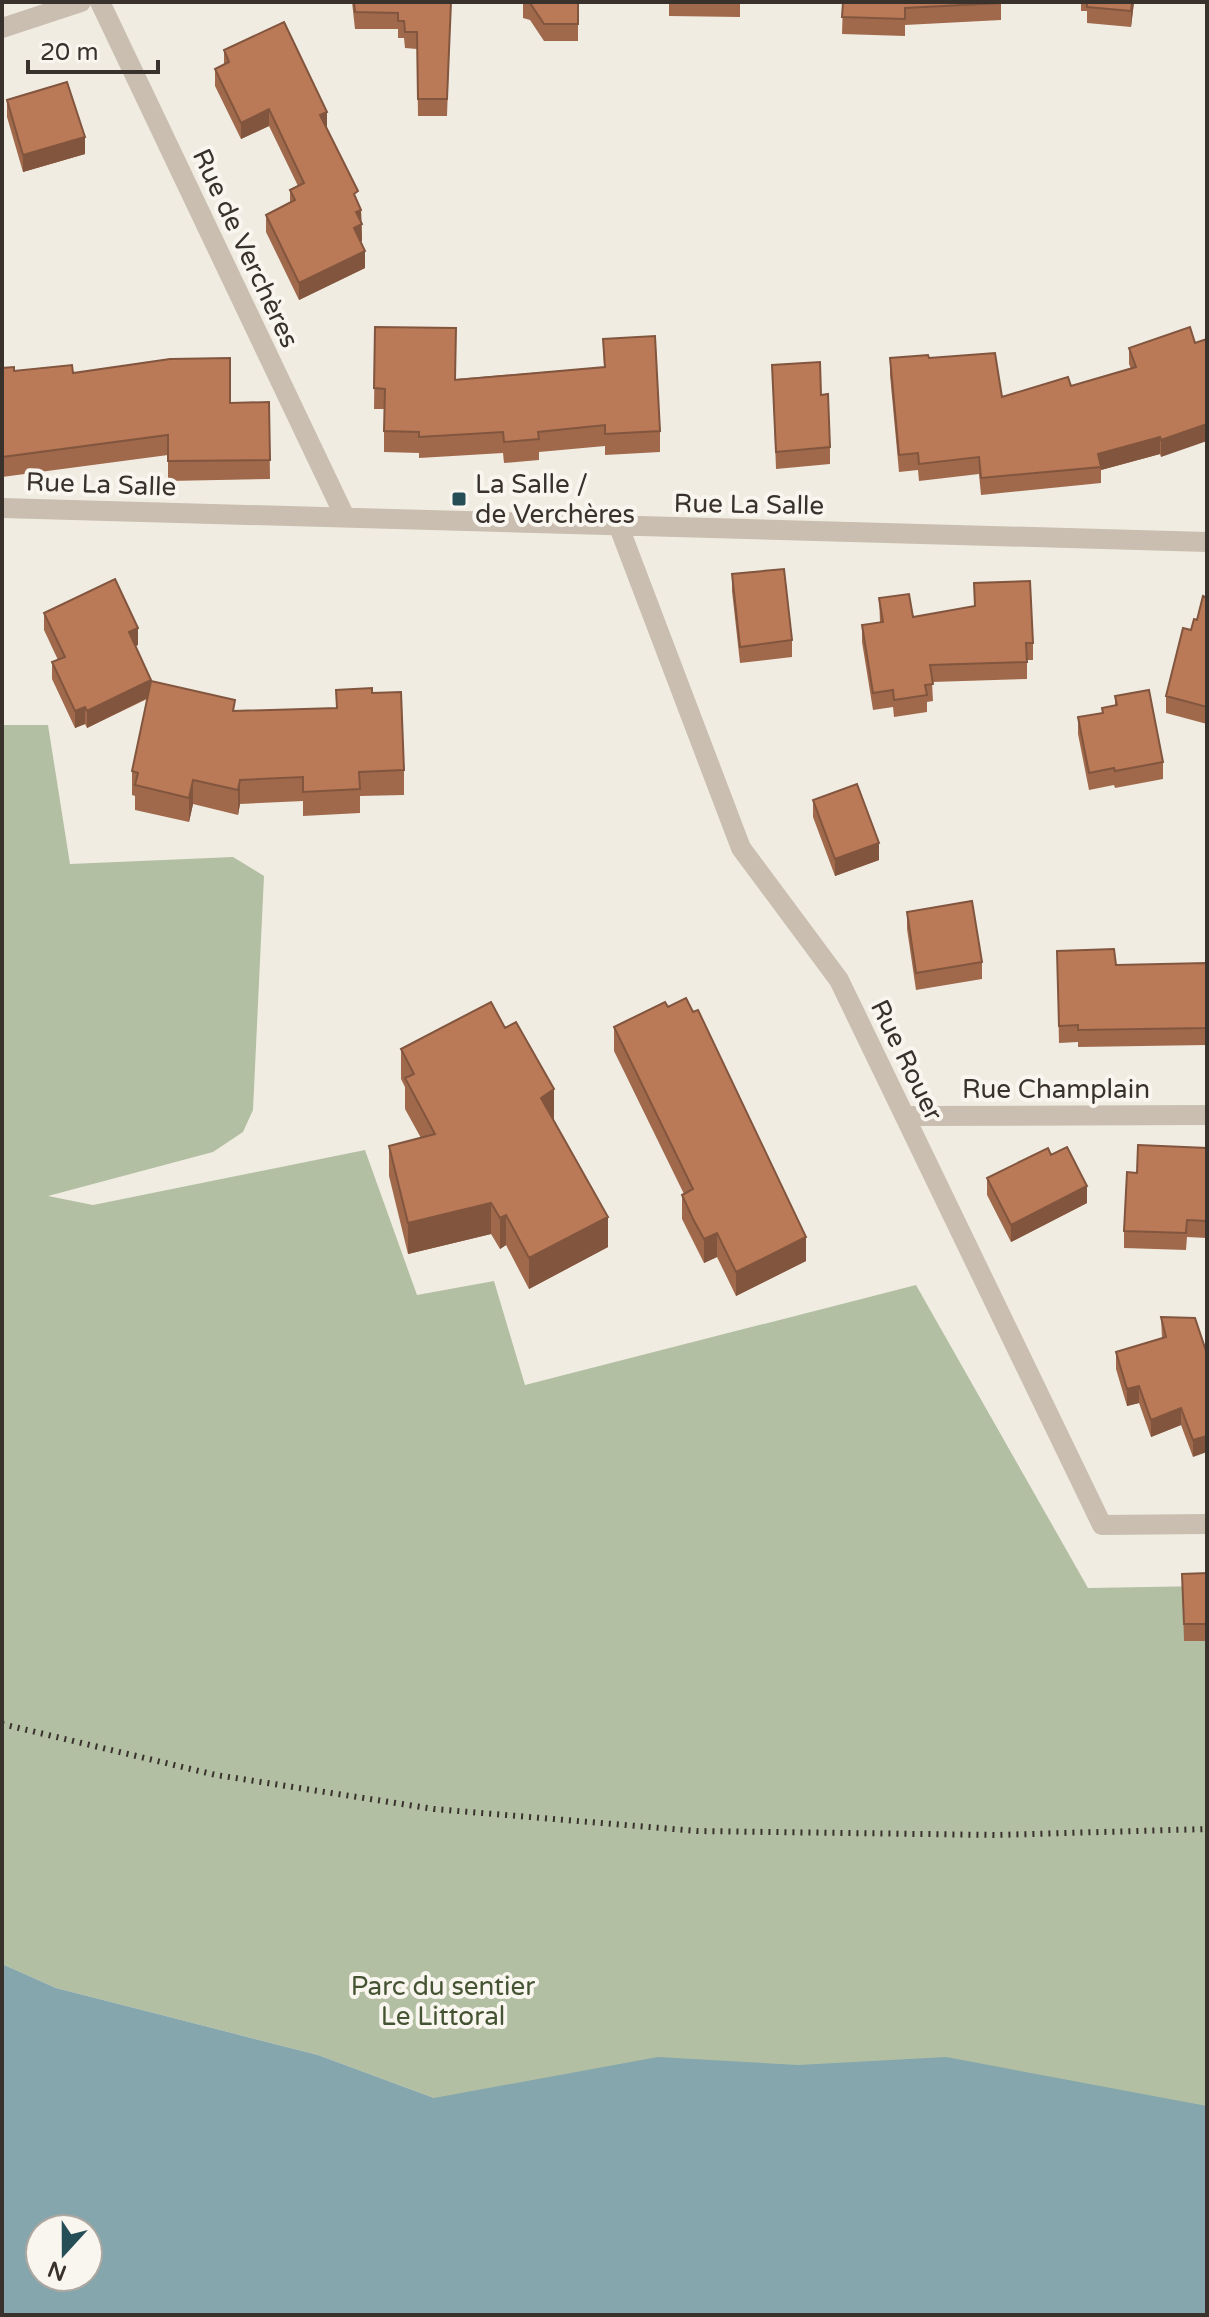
<svg xmlns="http://www.w3.org/2000/svg" width="1209" height="2317" font-family="'Varela Round',sans-serif">
  <style>
    .green { fill: #b3bfa3 }
    .water { fill: #84a6ac; fill-rule: evenodd }
    .lines { fill: none; stroke-linecap: round; stroke-linejoin: round }
    .street { stroke: #c9beaf; stroke-width: 20 }
    .rail { stroke: #39312c; stroke-width: 6; stroke-dasharray: 2 6; stroke-linecap: butt }
    .wall { fill: #a0694c }
    .shaded-wall { fill: #82553e }
    .building { fill: #ba7a58; stroke: #82553e; stroke-width: 2 }
    .poi-dot { fill: #264e56; stroke: #f9f5ef; stroke-width: 3 }
    .labels { text-anchor: middle; stroke-width: 8; stroke-linejoin: round; paint-order: stroke }
    .street-label { font-size: 26px; fill: #39312c; stroke: #f9f5ef }
    .poi-label { font-size: 26px; fill: #39312c; stroke: #f9f5ef; text-anchor: start }
    .park-label { font-size: 26px; fill: #445432; stroke: #f9f5ef }
  </style>
  <rect width="100%" height="100%" fill="#f1ece2"/>
  <path class="green" d="M2,725H48L70,864L233,857L264,876L253,1110L243,1132L213,1152L48,1196L93,1205L365,1150L417,1295L494,1281L525,1385L916,1285L1088,1588L1207,1586V2315L434,2098L318,2055L56,1988L2,1964Z"/>
  <path class="water" d="M2,1964L56,1988L318,2055L434,2098L658,2057L798,2065L946,2057L1207,2106V2315H2ZM40,2229H88V2277H40Z"/>
  <g class="lines">
    <path class="street" d="M100,2L345,517
      M2,28L81,2
      M2,508L1207,542
      M619,527L741,848L839,980L1102,1525L1207,1524
      M906,1116L1207,1115"/>
    <path class="rail" d="M2,1724L216,1775L434,1809L697,1831L996,1835L1207,1829"/>
  </g>
  <path class="wall" d="M352,2H451L447,116H418L417,49L405,48L404,38H398V29H355Z
    M523,2H578V41H544L530,20L523,18Z
    M669,2H740V17L669,16Z
    M843,2H1001V20L905,25V36L842,34Z
    M1081,2H1134L1131,27L1087,23V11H1081Z
    M224,50L327,128L361,210L362,241L361,242L365,268L299,300L266,232V215L290,203V190L298,186L269,126L241,139L215,86V69L224,65Z
    M7,100L85,154L23,172L7,117Z
    M375,327L455,379L604,367L603,339L660,431V452L605,455V446L539,452V460L504,463L503,453L419,458V453L384,452V409H374Z
    M1190,327L1161,457L1160,454L1101,470V483L981,495L979,474L919,481L918,470L899,472L890,375V358H929L1002,397L1071,386L1131,369L1129,364V348Z
    M772,365L821,395L830,447V464L776,469Z
    M2,368L14,371L73,373L230,403L269,402L270,479L168,481V455L2,477Z
    M732,574L792,640V657L740,663L732,591Z
    M879,598L913,617L1033,643V660H1027V679L932,682L933,701L927,702V712L894,717L893,707L873,710L862,642V625L880,622Z
    M1207,598V724L1166,713V696L1191,630Z
    M44,613L138,645L135,646L151,682L235,711L336,708V690L372,693L404,770V795L360,796V813L303,816V801L240,804L238,815L193,804L189,822L135,810V796L132,795V771L147,699L87,728L85,724L75,728L52,679V662L58,660L44,630Z
    M1115,696L1163,762V779L1115,788L1114,785L1089,790L1078,734V717L1102,713V708L1115,706Z
    M813,800L879,860L835,876L813,817Z
    M907,912L982,962V979L916,990L907,929Z
    M1057,951L1116,965L1207,963V1045L1078,1047V1042L1059,1043Z
    M614,1027L806,1261L736,1296L717,1257L704,1263L682,1219V1195L684,1194L614,1051Z
    M401,1049L554,1120H553L608,1247L529,1289L506,1245L500,1249L491,1234L408,1254L389,1176V1146L421,1138L405,1109V1087L401,1079Z
    M1207,1148V1238L1187,1237L1186,1250L1124,1248V1231L1137,1173Z
    M1051,1155L1087,1203L1011,1242L987,1195V1178Z
    M1161,1317L1195,1318L1193,1457L1181,1425L1151,1437L1139,1403L1127,1406L1116,1369V1352L1162,1338Z
    M1207,1573V1641H1184L1182,1574Z"/>
  <path class="shaded-wall" d="M1132,2H1134L1131,27V11Z
    M269,109V126L241,139V123Z
    M327,112V129L320,115Z
    M85,137V154L23,172V155Z
    M361,210L362,241L354,245L356,212Z
    M365,251V268L299,300V283Z
    M1207,424V441L1161,457V440Z
    M1160,437V454L1101,470L1098,454Z
    M138,628V645L129,649V632Z
    M151,680V696L87,728V711Z
    M85,707V724L75,728V711Z
    M193,780V804L189,822V798Z
    M240,780V804L238,815V790Z
    M879,843V860L835,876V859Z
    M554,1089V1120L541,1128V1098Z
    M1087,1186V1203L1011,1242V1225Z
    M491,1203V1234L408,1254V1223Z
    M506,1215V1245L500,1249V1218Z
    M608,1217V1247L529,1289V1258Z
    M717,1233V1257L704,1263V1239Z
    M806,1237V1261L736,1296V1272Z
    M1139,1386V1403L1127,1406V1389Z
    M1181,1408V1425L1151,1437V1420Z
    M1207,1436V1452L1193,1457V1440Z"/>
  <path class="building" d="M354,2H451L447,99H418L417,32H405L404,21H398V13L355,12Z
    M527,2H578V24H544L530,3Z
    M843,2H1001V3L905,8V19L842,17Z
    M1087,2H1132L1131,11L1087,7Z
    M284,22L327,112L320,115L358,191L354,194L361,210L356,212L362,224L354,228L365,251L299,283L266,215L295,200L290,190L304,183L269,109L241,123L215,69L229,62L224,50Z
    M67,82L85,137L23,155L7,100Z
    M375,327L456,328L455,380L605,367L603,339L655,336L660,431L605,434V425L538,432L539,439L504,442L503,432L419,437V432L384,431L385,389L374,388Z
    M1190,327L1195,343L1207,339V424L1161,440L1160,437L1098,454L1101,467L981,478L979,457L919,464L918,453L899,455L890,358L928,355L929,358L995,353L1002,397L1068,377L1071,386L1136,367L1129,348Z
    M230,358V403L269,402L270,460L168,461V435L2,457V368L14,367V371L72,365L73,373L170,359Z
    M820,362L821,395L828,394L830,447L776,452L772,365Z
    M784,569L792,640L740,647L732,574Z
    M115,579L138,628L129,632L151,680L87,711L85,707L75,711L52,662L65,657L44,613Z
    M1030,581L1033,643H1026L1027,662L930,665L933,684L925,685L927,695L894,700L893,690L873,693L862,625L883,622L879,598L909,594L913,617L975,606L974,583Z
    M1203,596L1207,598V707L1166,696L1183,628L1191,630L1194,619L1197,620Z
    M151,681L235,700L233,711L337,708L336,690L372,688V693L401,692L404,770L359,772L360,789L303,792V777L240,780L238,790L193,780L189,798L135,785L138,773L132,771Z
    M1149,690L1163,762L1115,771L1114,768L1089,773L1078,717L1103,713L1102,708L1117,705L1115,696Z
    M857,784L879,843L835,859L813,800Z
    M972,901L982,962L916,973L907,912Z
    M1114,949L1116,965L1207,963V1028L1078,1030V1025L1059,1026L1057,951Z
    M686,998L693,1012L698,1010L806,1237L736,1272L717,1233L704,1239L693,1219L682,1195L693,1189L614,1027L665,1002L668,1007Z
    M491,1002L505,1028L516,1022L554,1089L541,1098L608,1217L529,1258L506,1215L500,1218L491,1203L408,1223L389,1146L435,1134L405,1078L414,1074L401,1049Z
    M1138,1145L1207,1148V1221L1187,1220L1186,1233L1124,1231L1127,1172L1137,1173Z
    M1067,1147L1087,1186L1011,1225L987,1178L1048,1148L1051,1155Z
    M1161,1317L1195,1318L1207,1354V1436L1193,1440L1181,1408L1151,1420L1139,1386L1127,1389L1116,1352L1166,1337Z
    M1207,1573V1624H1184L1182,1574Z"/>
  <rect class="poi-dot" x="451" y="491" width="16" height="16" rx="4"/>
  <g class="labels">
    <g class="street-label">
      <text transform="translate(246 248) rotate(65)" y="9">Rue de Verchères</text>
      <text transform="translate(101 484) rotate(2)" y="9">Rue La Salle</text>
      <text transform="translate(749 504) rotate(1)" y="9">Rue La Salle</text>
      <text transform="translate(907 1060) rotate(64)" y="9">Rue Rouer</text>
      <text x="1056" y="1098">Rue Champlain</text>
    </g>
    <g class="poi-label">
      <text x="475" y="493">La Salle /<tspan x="475" dy="30">de Verchères</tspan></text>
    </g>
    <g class="park-label">
      <text x="443" y="1995">Parc du sentier<tspan x="443" dy="30">Le Littoral</tspan></text>
    </g>
  </g>
  <rect width="1209" height="2317" fill="none" stroke="#39312c" stroke-width="8"/>
  <g transform="translate(64 2253) rotate(201)"><circle r="38" fill="#f9f5ef" stroke="#aca7a1" stroke-width="2"/>
  <path d="M0-6L14 30L0 20L-14 30Z" fill="#264e56"/>
  <text y="-12" font-size="22" font-weight="bold" text-anchor="middle" fill="#39312c">N</text>
  </g>
  <path d="M28 60v12h130v-12" fill="none" stroke="#39312c" stroke-width="4"/>
  <text x="40" y="60" font-size="24" fill="#39312c" stroke="#f9f5ef" stroke-width="6" paint-order="stroke">20 m</text>
</svg>
